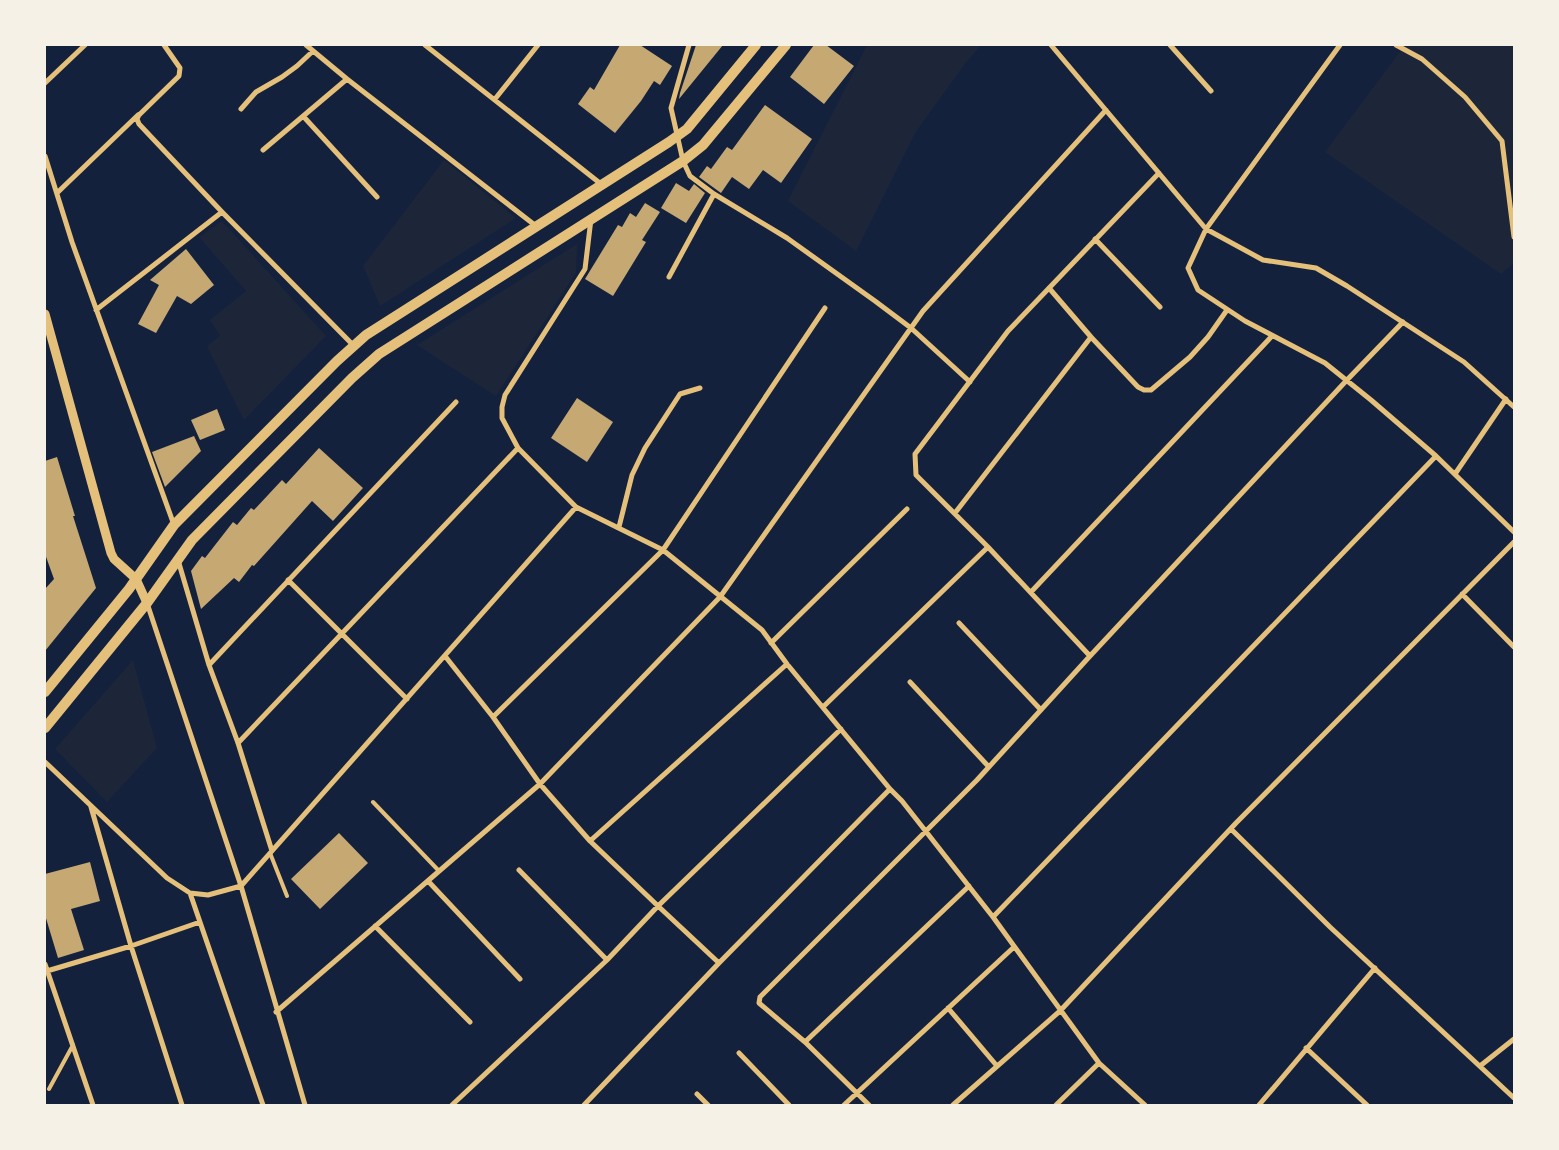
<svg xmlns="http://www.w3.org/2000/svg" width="1559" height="1150" font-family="'Roboto Condensed',sans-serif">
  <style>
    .green { fill: #1d2539 }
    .building { fill: #c6a872 }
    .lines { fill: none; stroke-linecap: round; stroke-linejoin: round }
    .service { stroke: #e5c07b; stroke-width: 4 }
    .minor { stroke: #e5c07b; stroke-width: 5 }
    .tertiary { stroke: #e5c07b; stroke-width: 9 }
    .secondary { stroke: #e5c07b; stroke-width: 10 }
  </style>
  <rect width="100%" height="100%" fill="#14213d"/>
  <path class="green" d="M867,45H981L964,65L915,133L856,251L788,201Z
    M1405,45H1514V263L1501,274L1325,152Z
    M444,160L516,218L380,306L363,266Z
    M222,221L326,336L244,420L207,346L220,336L210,320L246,291L199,237Z
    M577,244L576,273L496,396L417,345Z
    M133,660L157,748L107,802L55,749Z"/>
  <path class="building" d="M620,45H640L672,66L660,85L654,81L641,101L615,133L578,104L590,87L594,90Z
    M696,45H723L679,99L680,93Z
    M814,45H826L854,66L824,104L790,77Z
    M765,105L812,139L781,183L763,170L749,189L732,177L721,193L699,177L707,166L711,169L727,147L732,150Z
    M676,183L689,191L694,184L705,193L686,223L661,208Z
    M645,203L660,212L642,240L646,242L613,296L585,279L618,225L622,227L630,213L636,217Z
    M186,249L214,285L191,304L177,296L156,333L138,324L159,285L150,280Z
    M577,398L613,422L587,462L551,438Z
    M217,409L225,430L200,440L191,420Z
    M194,436L201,451L165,487L152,452Z
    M319,448L363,488L333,521L312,501L254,566L252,565L239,582L234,578L201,609L191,571L202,556L205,558L233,522L237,525L251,508L254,510L282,480L286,484Z
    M57,457L75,516H73L96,588L45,651V589L54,579L45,554V461Z
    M339,833L368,863L320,909L291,879Z
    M90,862L100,901L71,909L84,950L58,958L45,915V874Z"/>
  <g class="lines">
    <path class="service" d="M373,802L439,871
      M270,853L287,896
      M49,1089L73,1045"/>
    <path class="minor" d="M164,45L180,68L179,76L139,115L137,119L139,124L222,212L354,346
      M306,45L347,79L536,226
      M425,45L601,184
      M689,45L671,108L683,161L690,176L714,194L787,238L875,301L911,328L970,382
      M1051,45L1206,229L1340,45
      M1170,45L1211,91
      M1396,45L1422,59L1465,97L1502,141L1514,237
      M45,83L85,45
      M495,99L538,45
      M241,109L256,92L282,77L297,66L313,51
      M303,116L377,197
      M263,150L347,79
      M45,156L72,242L174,525
      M57,193L138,115
      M1095,239L1160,307
      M669,277L714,194
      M96,310L222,212
      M1091,337L1138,387L1144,390H1151L1190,357L1208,337L1227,310
      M1514,407L1464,362L1347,286L1316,268L1263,260L1206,229L1188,268L1198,290L1245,321L1325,363L1371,400L1436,456L1514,532
      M1455,474L1506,399
      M576,507L518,448L502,418V407L505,395L585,269L591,219
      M955,513L1091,337L1049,288
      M619,527L632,475L645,448L680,394L700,388
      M178,560L209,665L238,743L272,851
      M288,580L407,699
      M1031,592L1272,336
      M1462,594L1514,647
      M147,603L241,886L305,1105
      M959,623L1041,710
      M771,643L907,509
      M445,656L493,717L540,784L590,841L658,906L841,729
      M1090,656L1346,381L1403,322
      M209,665L456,402
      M910,682L989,767
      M823,707L988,547
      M493,717L663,550L825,308
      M238,743L518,448
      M45,762L167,878L190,893L208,895L241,886L576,507L663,550L762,630L787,664L890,789L902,801L993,917L1099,1063L1145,1105
      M91,807L131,946L182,1105
      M1231,829L1330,927L1514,1098
      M590,841L787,664
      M519,870L607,960
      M428,881L520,979
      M190,893L263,1105
      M993,917L1436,456
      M375,926L470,1022
      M45,964L93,1105
      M47,971L131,946L200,922
      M948,1008L997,1066
      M276,1012L540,784L720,597L923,311L1106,110
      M805,1042L969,886
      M1306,1048L1367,1105
      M739,1053L789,1105
      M1480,1066L1514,1039
      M697,1094L708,1105
      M452,1105L607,960L658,906L719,963
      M584,1105L719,963L890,789
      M844,1105L1014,947
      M869,1105L805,1042L759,1003L760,997L977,780L1090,656L988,547L916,475L915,454L1008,331L1159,173
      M953,1105L1060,1011L1236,823L1514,542
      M1056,1105L1099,1063
      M1259,1105L1375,968"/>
    <path class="tertiary" d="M45,314L111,553L114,559L136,579L147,603"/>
    <path class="secondary" d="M45,692L129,589L174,525L337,361L366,335L669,142L687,129L756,45
      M45,728L147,603L192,540L352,378L379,354L683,161L703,145L786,45"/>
  </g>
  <rect width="1559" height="1150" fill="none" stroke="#f6f1e7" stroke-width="92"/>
</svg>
